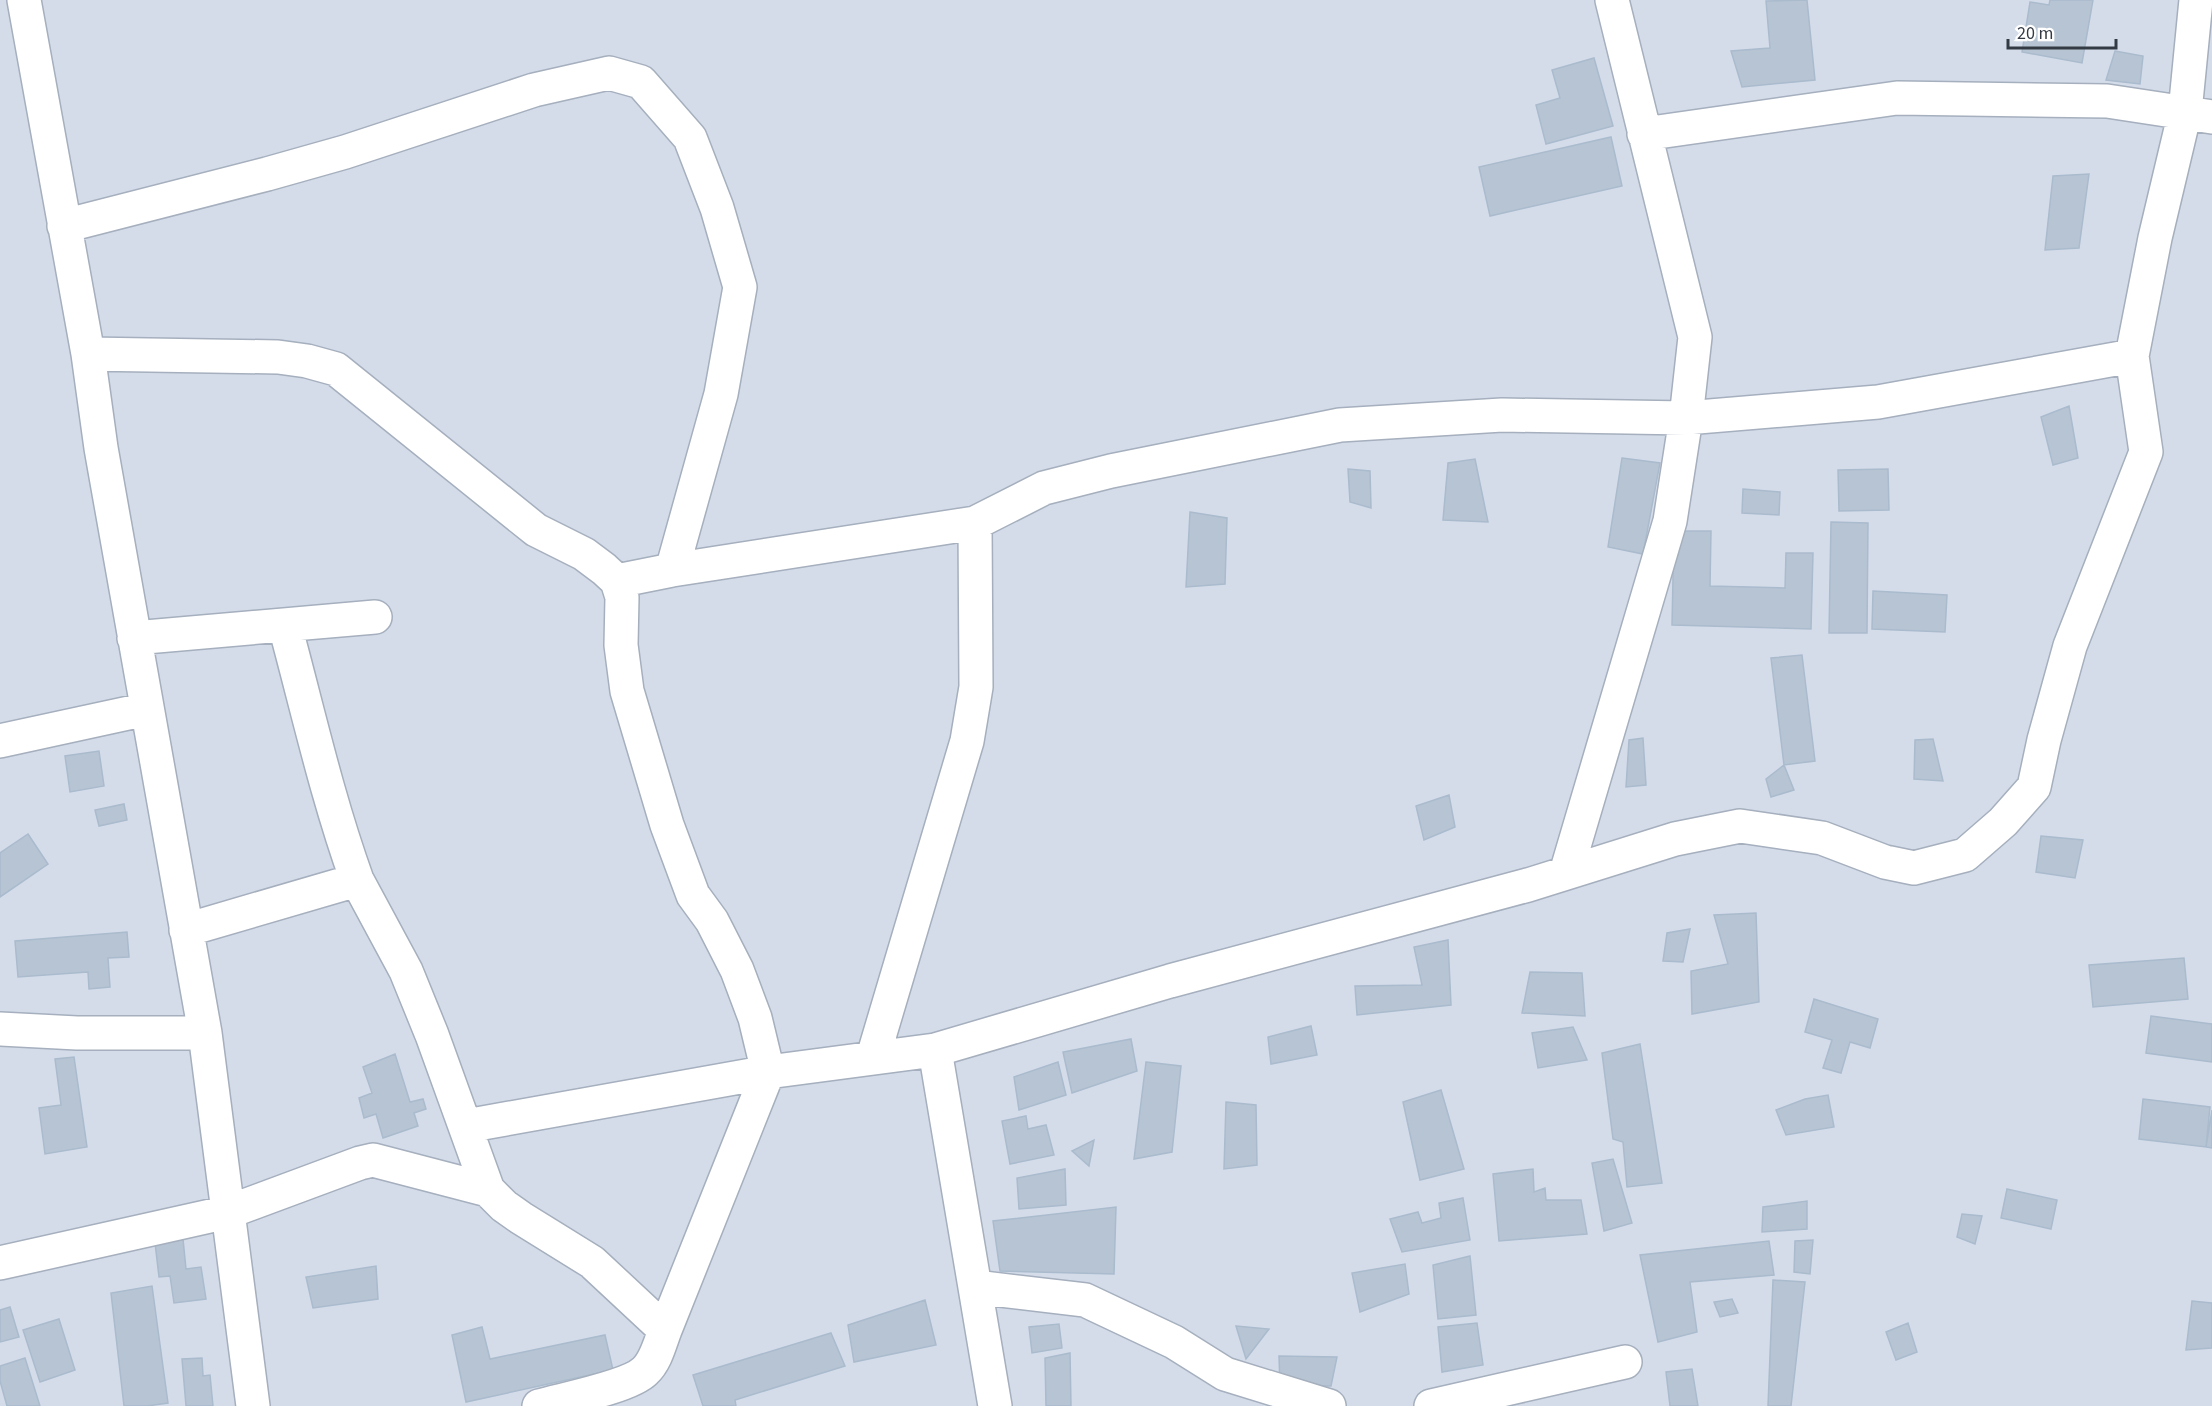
<svg xmlns="http://www.w3.org/2000/svg" width="2212" height="1406" font-family="'Source Sans 3',sans-serif">
  <style>
    .residential { fill: #d4dcea }
    .building { fill: #b7c4d3; stroke: #aabbce; stroke-width: 1.5 }
    .lines { fill: none; stroke-linecap: round; stroke-linejoin: round }
    .minor-casing { stroke: #a5afbd; stroke-width: 36 }
    .minor { stroke: #fff; stroke-width: 33 }
  </style>
  <rect width="100%" height="100%" fill="#e2e8f1"/>
  <path class="residential" d="M0,0H2212V1406H0Z"/>
  <path class="building" d="M1807,0L1815,80L1742,87L1731,51L1770,48L1766,1Z
    M2050,0H2093L2082,63L2022,52L2030,2L2049,5Z
    M2115,51L2143,56L2140,84L2106,80Z
    M1594,58L1613,126L1546,144L1536,105L1560,98L1552,70Z
    M1611,137L1622,186L1490,216L1479,167Z
    M2089,174L2079,248L2045,250L2053,176Z
    M2069,406L2078,458L2053,465L2041,417Z
    M1622,458L1660,463L1643,554L1608,547Z
    M1475,459L1488,522L1443,520L1448,463Z
    M1348,469L1370,471L1371,508L1350,502Z
    M1888,469L1889,510L1839,511L1838,470Z
    M1743,489L1780,492L1779,515L1742,513Z
    M1190,512L1227,518L1225,584L1186,587Z
    M1831,522L1868,523L1867,633H1829Z
    M1674,531H1711L1710,586L1785,588L1786,553H1813L1811,629L1672,625Z
    M1873,591L1947,595L1945,632L1872,629Z
    M1802,655L1815,761L1784,765L1771,658Z
    M1643,738L1646,785L1626,787L1629,740Z
    M1933,739L1943,781L1914,779L1915,740Z
    M99,751L104,786L70,792L65,756Z
    M1784,765L1794,790L1771,797L1766,779Z
    M1449,795L1455,827L1424,840L1416,806Z
    M124,804L127,820L99,826L95,810Z
    M28,834L48,864L0,897V853Z
    M2041,836L2083,840L2075,878L2036,872Z
    M1756,913L1759,1002L1692,1014L1691,971L1728,964L1714,915Z
    M1690,929L1683,962L1663,961L1667,933Z
    M127,932L129,957L108,958L110,987L89,989L88,972L18,977L15,941Z
    M1448,940L1451,1005L1357,1015L1355,986L1422,985L1414,947Z
    M2184,958L2188,999L2093,1007L2089,965Z
    M1530,972L1582,973L1585,1016L1522,1013Z
    M1814,999L1878,1019L1870,1048L1850,1042L1841,1073L1823,1068L1832,1040L1805,1032Z
    M2151,1016L2212,1024V1062L2146,1053Z
    M1311,1026L1317,1055L1271,1064L1268,1037Z
    M1573,1027L1587,1060L1538,1068L1532,1033Z
    M1131,1039L1137,1071L1072,1093L1063,1052Z
    M1640,1044L1662,1183L1627,1187L1623,1142L1613,1139L1602,1053Z
    M395,1054L410,1102L423,1099L426,1109L414,1113L418,1126L383,1138L376,1114L364,1118L359,1098L372,1093L363,1067Z
    M74,1057L87,1147L45,1154L39,1108L61,1105L55,1059Z
    M1058,1062L1066,1095L1019,1110L1014,1077Z
    M1146,1062L1181,1066L1172,1152L1134,1159Z
    M1441,1090L1464,1169L1420,1180L1403,1102Z
    M1828,1095L1834,1127L1786,1135L1776,1110L1805,1099Z
    M2143,1099L2210,1107L2206,1147L2139,1139Z
    M1226,1102L1256,1105L1257,1165L1224,1169Z
    M2212,1110V1148L2206,1147Z
    M1026,1116L1028,1129L1046,1125L1054,1155L1010,1164L1002,1121Z
    M1094,1140L1089,1166L1072,1151Z
    M1613,1159L1632,1223L1604,1231L1592,1163Z
    M1065,1169L1066,1205L1019,1209L1017,1178Z
    M1533,1169L1534,1192L1545,1188L1546,1200H1581L1587,1234L1499,1241L1493,1174Z
    M2007,1189L2057,1200L2051,1229L2001,1218Z
    M1463,1198L1470,1240L1402,1252L1390,1219L1418,1212L1422,1223L1441,1218L1439,1203Z
    M1807,1201V1229L1762,1232L1763,1207Z
    M1116,1207L1114,1274L1000,1271L993,1221Z
    M1962,1214L1982,1216L1975,1244L1957,1237Z
    M183,1239L186,1269L201,1267L206,1299L174,1303L170,1276L159,1277L155,1243Z
    M1813,1240L1810,1274L1794,1272L1795,1241Z
    M1769,1241L1774,1275L1690,1282L1697,1332L1658,1342L1640,1255Z
    M1470,1256L1476,1315L1438,1319L1433,1265Z
    M1405,1264L1409,1294L1360,1312L1352,1273Z
    M376,1266L378,1299L313,1308L306,1277Z
    M1773,1280L1805,1282L1791,1406H1768Z
    M152,1286L168,1403L147,1406H124L111,1293Z
    M1732,1299L1738,1313L1720,1317L1714,1302Z
    M925,1300L936,1345L854,1362L848,1325Z
    M2192,1301L2212,1303V1348L2186,1350Z
    M10,1307L19,1337L0,1342V1310Z
    M59,1319L75,1370L40,1382L23,1330Z
    M1477,1323L1483,1365L1442,1372L1438,1327Z
    M1908,1323L1917,1352L1896,1360L1886,1332Z
    M1059,1324L1062,1348L1032,1353L1029,1327Z
    M1236,1326L1269,1329L1246,1359Z
    M482,1327L490,1359L605,1335L613,1370L466,1402L452,1335Z
    M831,1333L845,1366L735,1400L736,1406H703L693,1375Z
    M1070,1353L1071,1406H1046L1045,1358Z
    M1279,1356L1337,1357L1331,1386H1280Z
    M25,1358L40,1406H7L0,1381V1366Z
    M202,1358L203,1376L210,1375L213,1406H186L182,1359Z
    M1692,1369L1698,1406H1670L1666,1372Z"/>
  <g class="lines">
    <g class="minor-casing">
      <path id="minor" d="M24,0L88,354L101,448L205,1033L253,1406
        M1644,134L1897,98L2107,101L2212,117
        M64,226L267,174L345,152L534,90L609,73L641,82L690,138L717,208L740,287L721,394L672,570
        M88,354L278,357L307,361L336,369L536,530L584,554L604,569L617,581L622,597L621,645L627,691L667,825L693,895L712,921L737,970L755,1018L768,1072L665,1330
        M617,581L672,570L975,523L1044,488L1111,471L1340,425L1502,415L1686,418L1878,402L2132,356
        M134,638L375,617
        M0,741L147,709
        M1566,873L1670,521L1686,418L1695,337L1612,0
        M357,880L406,971L432,1035L488,1190L504,1206L521,1218L592,1262L665,1330C660,1343 656,1361 645,1371C629,1387 564,1399 539,1406
        M186,930L357,880C327,797 308,711 285,626
        M0,1029L77,1033H205
        M935,1050L995,1406
        M873,1057L967,741L976,687L975,523
        M466,1126L768,1072L935,1050L1170,981L1528,885L1675,839L1740,826L1822,838L1885,862L1914,868L1965,855L2003,822L2034,787L2044,740L2070,646L2146,452L2132,356L2155,238L2185,112L2196,0
        M0,1263L228,1212L360,1163L373,1160L488,1190
        M975,1287L1085,1300L1174,1342L1225,1374L1329,1406
        M1431,1406L1625,1362"/>
    </g>
    <use href="#minor" class="minor"/>
  </g>
  <path d="M2008 39v9h108v-9" fill="none" stroke="#333a43" stroke-width="3"/>
  <text x="2017" y="39" font-size="18" fill="#333a43" stroke="#ffffff" stroke-width="4.5" paint-order="stroke">20 m</text>
</svg>
